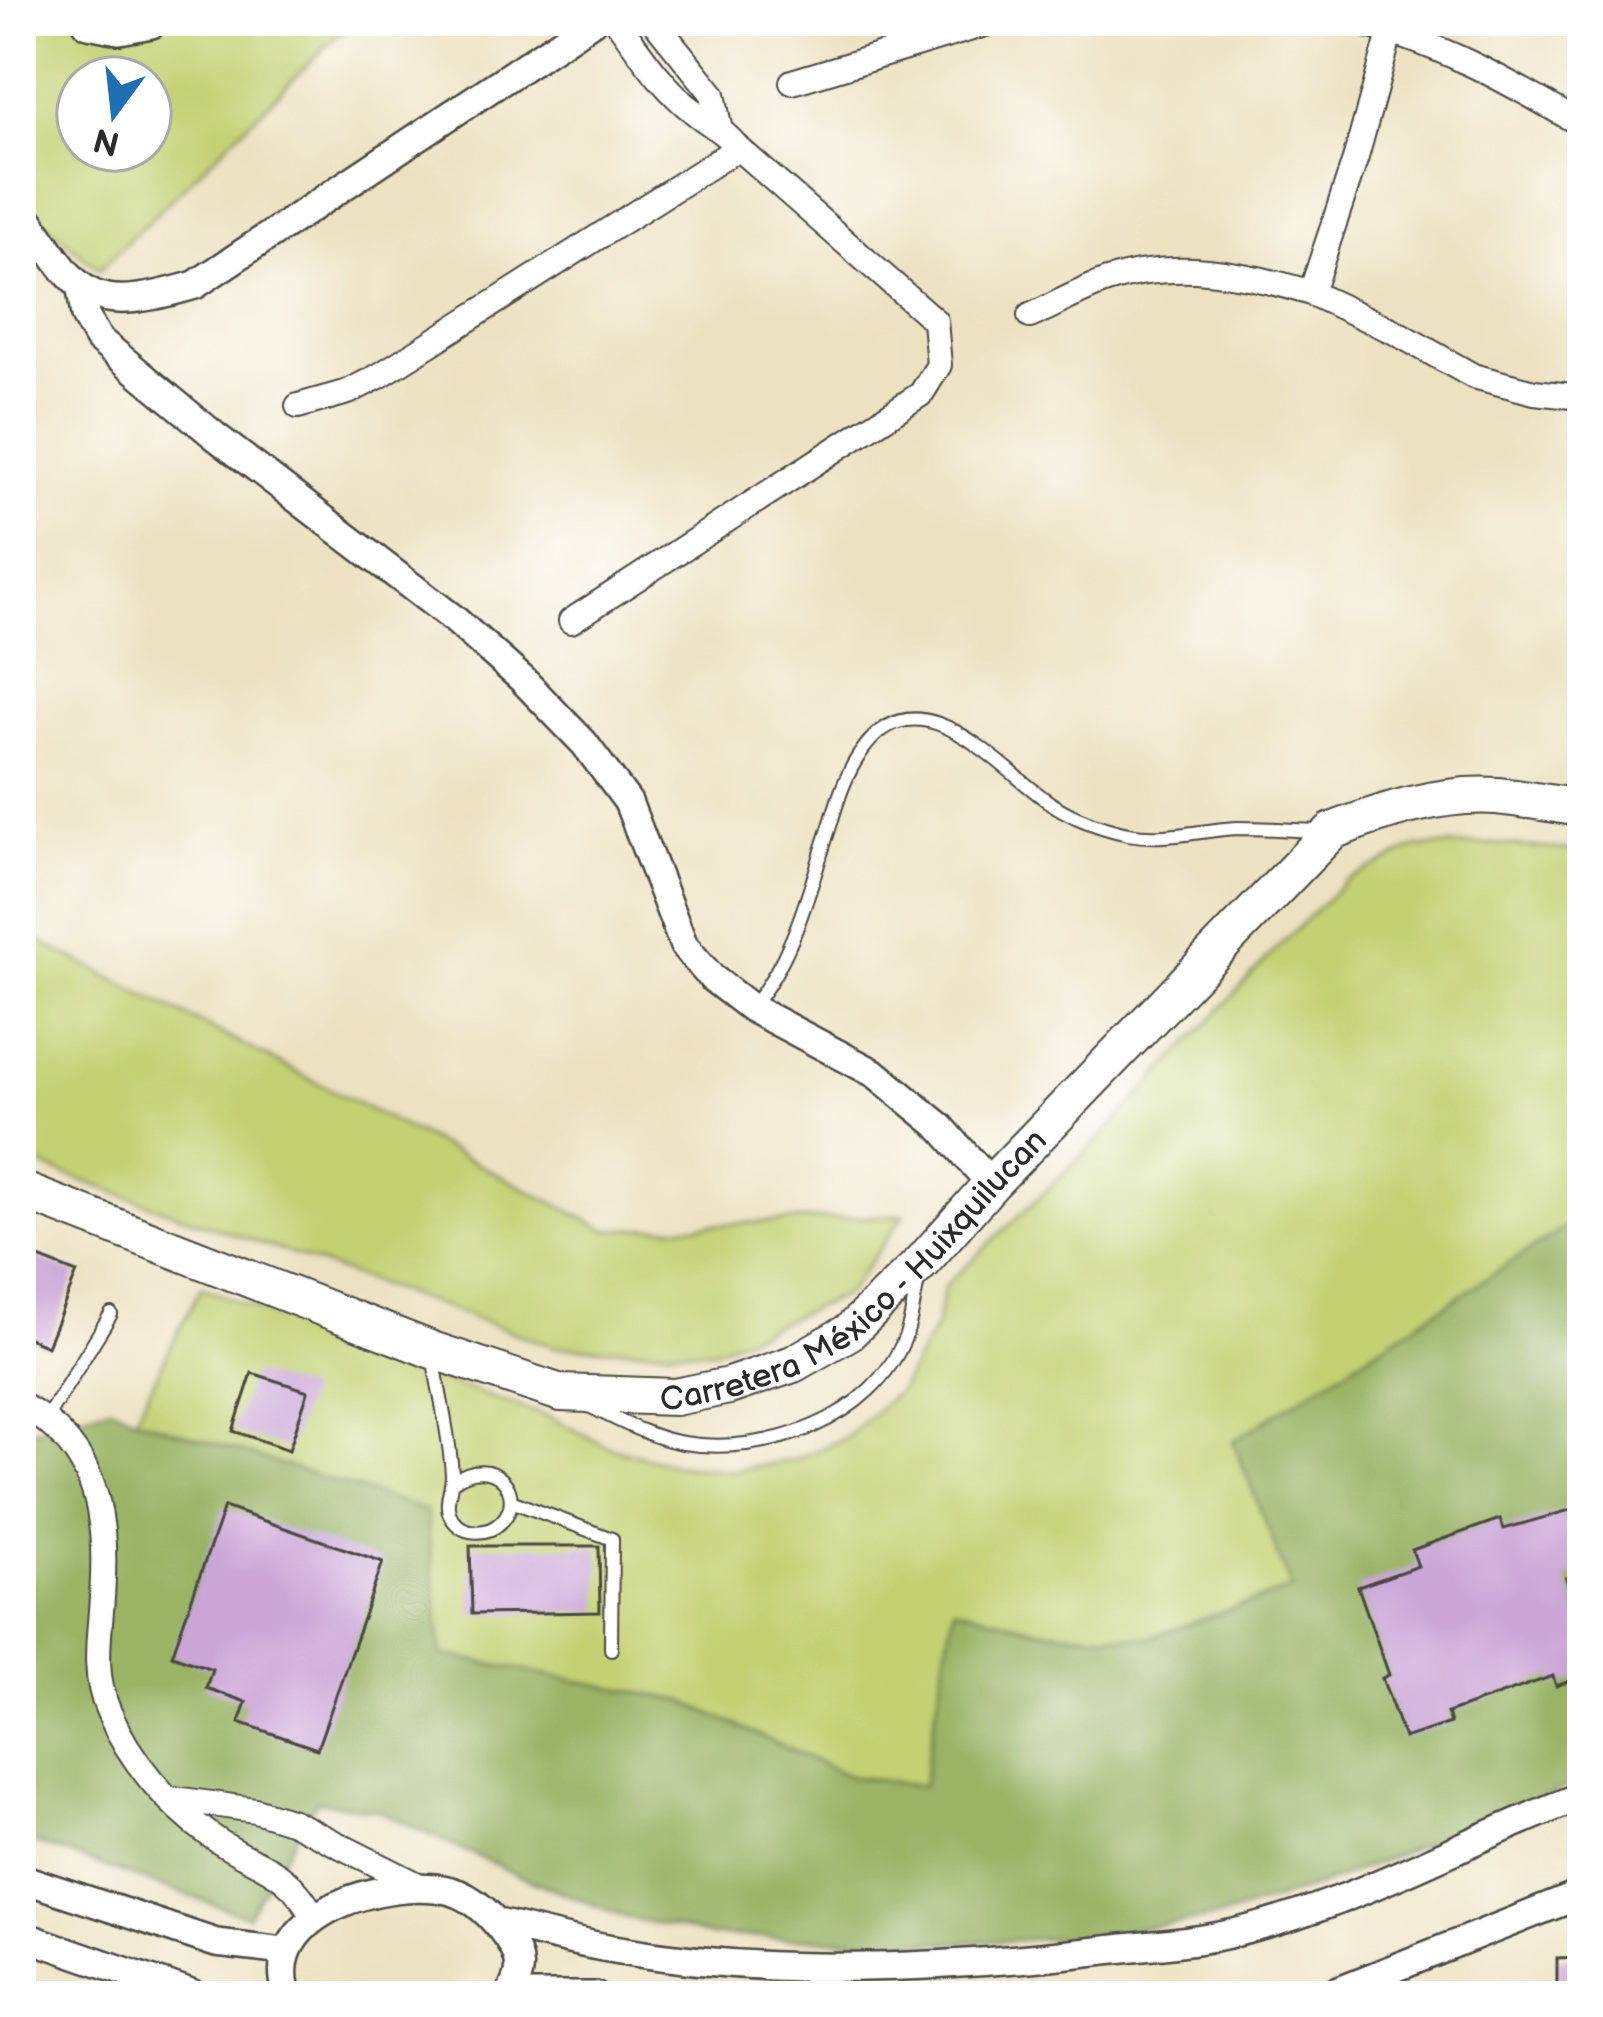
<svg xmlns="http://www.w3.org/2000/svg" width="1603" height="2017" font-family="'Balsamiq Sans',sans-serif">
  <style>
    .green { fill: #c3d173; stroke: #777e4f; stroke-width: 3; fill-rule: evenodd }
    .forest { fill: #9ab365; stroke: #626f48; stroke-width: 3 }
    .building { fill: #cba6d7 }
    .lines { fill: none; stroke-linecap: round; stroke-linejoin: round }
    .service-casing { stroke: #484641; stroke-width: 16 }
    .minor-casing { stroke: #484641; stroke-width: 28 }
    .tertiary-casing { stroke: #484641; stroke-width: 32 }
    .secondary-casing { stroke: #484641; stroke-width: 38 }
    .primary-casing { stroke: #484641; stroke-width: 40 }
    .service { stroke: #fff; stroke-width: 12 }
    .minor { stroke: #fff; stroke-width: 24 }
    .tertiary { stroke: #fff; stroke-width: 27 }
    .secondary { stroke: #fff; stroke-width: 33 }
    .primary { stroke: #fff; stroke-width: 36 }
    .labels { text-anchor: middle; stroke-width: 9; stroke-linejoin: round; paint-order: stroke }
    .street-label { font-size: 33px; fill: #2b2b2b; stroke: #fff }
  </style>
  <rect width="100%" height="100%" fill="#fff"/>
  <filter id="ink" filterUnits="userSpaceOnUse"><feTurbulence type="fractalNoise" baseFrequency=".00833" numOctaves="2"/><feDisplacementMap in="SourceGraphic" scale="24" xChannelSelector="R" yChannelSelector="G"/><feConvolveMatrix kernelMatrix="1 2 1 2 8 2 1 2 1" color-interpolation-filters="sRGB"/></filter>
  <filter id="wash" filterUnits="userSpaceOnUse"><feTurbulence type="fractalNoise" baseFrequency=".004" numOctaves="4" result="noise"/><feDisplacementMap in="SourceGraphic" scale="48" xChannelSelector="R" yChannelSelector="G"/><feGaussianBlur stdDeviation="2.7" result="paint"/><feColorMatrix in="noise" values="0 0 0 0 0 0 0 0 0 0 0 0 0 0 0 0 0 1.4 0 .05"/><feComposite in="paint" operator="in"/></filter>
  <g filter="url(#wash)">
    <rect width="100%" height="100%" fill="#ece1c0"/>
    <path class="green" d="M21,21H352L99,270L21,202ZM78,78H150V150H78Z
      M1491,844L1582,851V1217L1234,1441L1292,1589L1149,1638L1041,1630L954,1608L923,1786L848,1776L683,1701L442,1655L135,1418L201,1287L428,1376L549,1417L607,1446L670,1464L732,1471L794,1460L847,1437L900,1389L935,1328L945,1286L1096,1143L1283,942L1345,881L1417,847Z
      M21,932L607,1230L904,1215L847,1294L713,1350L555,1347L21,1159Z"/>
    <path class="forest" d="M1582,1217V1782L1318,1886L1220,1917L1080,1937L957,1943L712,1936L626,1917L515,1874L377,1810L317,1801L247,1916L21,1838V1433L111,1406L135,1418L426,1511L442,1655L683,1701L848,1776L923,1786L954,1607L1041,1630L1149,1638L1292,1589L1233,1441Z"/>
    <g id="blocks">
      <path class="building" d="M21,1251L77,1273L47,1346L21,1335Z
        M252,1373L308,1391L289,1450L233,1431Z
        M224,1507L383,1562L317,1749L239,1722L246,1702L206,1688L212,1669L172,1655Z
        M1573,1509L1582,1540V1574L1566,1578L1582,1624V1677L1556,1686L1553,1676L1447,1713L1450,1723L1404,1738L1382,1678L1389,1675L1358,1587L1418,1566L1412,1550L1500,1519L1504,1529Z
        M470,1546H599L600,1612L472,1614Z
        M1582,1957V1996H1557V1958Z"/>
    </g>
  </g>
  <g filter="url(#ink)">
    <use href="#blocks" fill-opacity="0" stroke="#484641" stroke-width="3"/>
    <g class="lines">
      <g class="service-casing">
        <path id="service" d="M751,1008C795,956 809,889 830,826C838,799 846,773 862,751C921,668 1001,771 1052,804C1075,819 1101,828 1128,834C1164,841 1201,830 1237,828C1264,828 1291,830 1319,831
          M433,1355C439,1394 450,1435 452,1475C452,1491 442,1505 453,1520C465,1536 489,1535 502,1521C527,1495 495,1451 452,1482
          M589,1406C618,1420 651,1438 683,1443C766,1456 873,1421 906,1335C912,1319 914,1299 918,1281
          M46,1419L111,1314
          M511,1501L612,1539L611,1649"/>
      </g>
      <g class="minor-casing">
        <path id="minor" d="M654,21L713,94L719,126
          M1349,21C1434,39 1508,81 1582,125
          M792,82L995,21
          M1311,293L1395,332L1473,376L1534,392L1582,397
          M1030,316C1055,305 1081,290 1107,281C1175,259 1245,273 1311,293L1356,157L1391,30
          M298,406L348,392L379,376L738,148
          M571,621L921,394L939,365L935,321L738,148C722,129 711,126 693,111C662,87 640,52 617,21
          M21,1405C104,1449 108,1526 101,1611C98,1644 94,1678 108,1710C129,1760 167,1804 211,1836C256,1869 285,1863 315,1919
          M168,1798L255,1810L293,1822L422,1887"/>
      </g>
      <g class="tertiary-casing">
        <path id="tertiary" d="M21,208C81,294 82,318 195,285L592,21
          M81,289L85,316L98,339L215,436L454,619L522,679L584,743L628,802L684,946L712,978L751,1008L876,1074L941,1127L991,1184
          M21,1878L216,1943L284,1951
          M498,1923C537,1932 575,1943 614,1949C772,1977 939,1969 1097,1951C1136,1946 1177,1944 1215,1937C1344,1912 1460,1841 1582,1796
          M21,1935L197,1996
          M288,1996C258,1913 388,1875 451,1891C474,1897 494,1918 507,1937C522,1959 522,1973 509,1996
          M515,1996H595
          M1324,1996L1582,1894"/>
      </g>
      <g class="secondary-casing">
        <path id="secondary" d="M89,21L119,27L151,21"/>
      </g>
      <g class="primary-casing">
        <g id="primary">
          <path id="s1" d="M21,1190L432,1350L561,1393L675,1397L729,1386L793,1364L849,1332L923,1261L991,1184L1332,831C1384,811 1441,792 1497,796C1526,799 1554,804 1582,808"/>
        </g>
      </g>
      <use href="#service" class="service"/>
      <use href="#minor" class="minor"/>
      <use href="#tertiary" class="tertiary"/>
      <use href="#secondary" class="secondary"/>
      <use href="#primary" class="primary"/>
    </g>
  </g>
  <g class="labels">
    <g class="street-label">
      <text dy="12" stroke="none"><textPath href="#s1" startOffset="915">Carretera México - Huixquilucan</textPath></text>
    </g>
  </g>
  <rect width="1603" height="2017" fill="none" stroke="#fff" stroke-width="72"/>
  <g transform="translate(114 114) rotate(195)"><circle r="57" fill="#ffffff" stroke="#aaaaaa" stroke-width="3"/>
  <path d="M0-9L21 45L0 30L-21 45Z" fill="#1f6fb2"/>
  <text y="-18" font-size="33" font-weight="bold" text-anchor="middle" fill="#2b2b2b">N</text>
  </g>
</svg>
